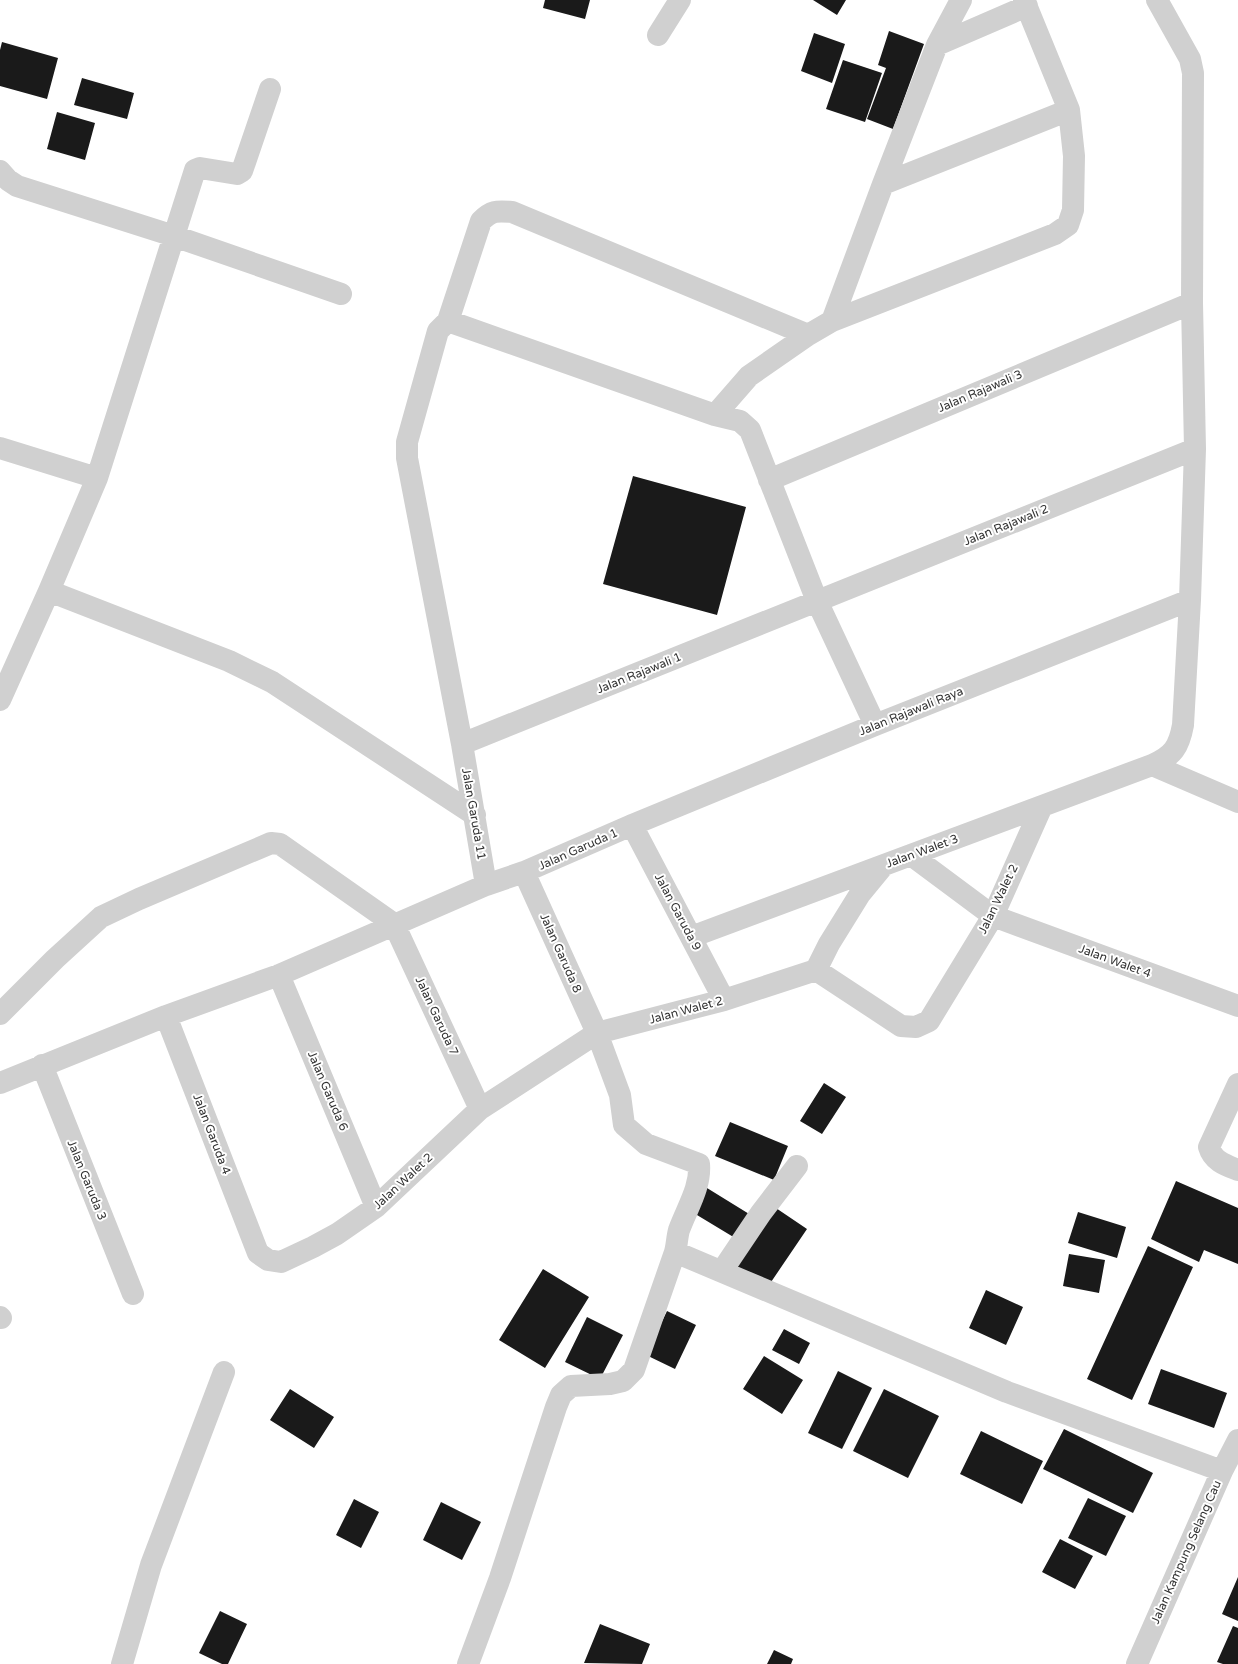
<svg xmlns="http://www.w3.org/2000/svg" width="1238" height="1664" font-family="'Varela Round',sans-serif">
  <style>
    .building { fill: #1a1a1a }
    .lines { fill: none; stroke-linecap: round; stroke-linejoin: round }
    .street { stroke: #d0d0d0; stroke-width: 22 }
    .labels { text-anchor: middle; stroke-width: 4; stroke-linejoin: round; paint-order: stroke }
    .street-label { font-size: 12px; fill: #333; stroke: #fff }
  </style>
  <rect width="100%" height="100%" fill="#fff"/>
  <path class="building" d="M545,0H590L585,19L543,8Z
    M813,0H846L837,15Z
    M889,31L924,44L893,129L867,119L886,68L878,65Z
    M814,33L845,44L832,83L801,71Z
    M2,42L58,58L47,99L0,86V50Z
    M843,60L882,73L865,122L826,109Z
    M82,78L134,93L127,119L74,105Z
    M57,112L95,123L85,160L47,149Z
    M633,476L746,507L717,615L603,584Z
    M824,1083L846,1097L822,1134L800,1121Z
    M730,1122L788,1146L774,1180L715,1156Z
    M1176,1181L1238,1208V1264L1204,1250L1199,1262L1151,1239Z
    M707,1188L754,1217L740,1241L692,1212Z
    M770,1204L807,1229L767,1288L729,1263Z
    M1078,1212L1126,1227L1117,1258L1068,1243Z
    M1148,1246L1193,1267L1132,1400L1087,1379Z
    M1069,1254L1105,1260L1099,1293L1063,1286Z
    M543,1269L589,1297L545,1368L499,1340Z
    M986,1290L1023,1307L1006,1345L969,1328Z
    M667,1311L696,1325L675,1369L646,1355Z
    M587,1317L623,1335L600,1379L565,1362Z
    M784,1329L810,1343L799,1364L772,1350Z
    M764,1356L803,1380L782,1414L743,1389Z
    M1161,1369L1227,1393L1214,1428L1148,1404Z
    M838,1371L872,1388L842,1449L808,1433Z
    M290,1389L334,1417L314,1448L270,1420Z
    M884,1389L939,1416L908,1478L853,1451Z
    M1064,1429L1153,1473L1133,1513L1043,1469Z
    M981,1431L1043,1461L1022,1504L960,1474Z
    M1088,1498L1126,1516L1106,1556L1068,1538Z
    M354,1499L379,1512L361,1548L336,1535Z
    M441,1502L481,1522L462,1560L423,1540Z
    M1060,1539L1093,1556L1075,1589L1042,1572Z
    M1238,1577V1621L1222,1614Z
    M220,1611L247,1624L228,1664H222L199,1653Z
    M600,1624L650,1644L642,1664L584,1663Z
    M1233,1626L1238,1628V1664H1223L1217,1662Z
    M774,1650L793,1659L791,1664H767Z"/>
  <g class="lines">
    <path class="street" d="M658,35L680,0
      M937,45L1027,6
      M0,171L8,180L17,186L174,236L341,294
      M883,184L1069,110
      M448,321L481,221C492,210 497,211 512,212L808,335
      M832,321L883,184L937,45L961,0
      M715,415L749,376L808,335L832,321L1055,234L1068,225L1073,210L1074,156L1069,110L1024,0
      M0,448L97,478
      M769,480L1192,303
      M49,591L229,661L272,682L475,815
      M0,700L49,591L97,478L195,170L200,168L237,174L242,171L270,89
      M462,744L1195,449
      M1152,765L1238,802
      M632,825L724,1000
      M911,855L993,916L1238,1006
      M524,872L597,1033L620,1095L624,1125L646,1144L699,1164C701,1187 687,1208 679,1230C677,1237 677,1245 675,1252
      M486,885L462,744L407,458V442L438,331L448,321L715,415L740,421L750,430L817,601L875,725
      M691,937L1152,765C1173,756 1179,747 1183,725L1190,600L1195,449L1192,303L1193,73L1190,59L1157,0
      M816,970L829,944L860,894L883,866
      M279,975L376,1207
      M0,1014L55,959L101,917L139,899L271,843L280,844L394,924L480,1109
      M166,1016L258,1253L268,1260L281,1262L313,1247L337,1234L376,1207L480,1109L597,1033L724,1000L816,970L901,1026L916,1027L929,1021L993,916L1042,806
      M42,1065L133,1294
      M0,1083L166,1016L279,975L486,885L524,872L632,825L875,725L1190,600
      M1238,1084L1209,1147C1213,1161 1225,1165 1238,1170
      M722,1271L761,1213L797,1166
      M0,1317L1,1318
      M122,1664L151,1565L224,1372
      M468,1664L500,1578L556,1407L561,1395L571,1386L610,1384L623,1381L634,1370L675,1252L1007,1392L1222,1471
      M1137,1664L1222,1471L1238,1440"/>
  </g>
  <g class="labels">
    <g class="street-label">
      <text transform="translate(980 391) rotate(-23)" y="4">Jalan Rajawali 3</text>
      <text transform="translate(1006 525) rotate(-22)" y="4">Jalan Rajawali 2</text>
      <text transform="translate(639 673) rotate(-22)" y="4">Jalan Rajawali 1</text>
      <text transform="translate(911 711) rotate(-22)" y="4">Jalan Rajawali Raya</text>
      <text transform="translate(474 814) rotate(80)" y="4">Jalan Garuda 11</text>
      <text transform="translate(578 849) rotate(-24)" y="4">Jalan Garuda 1</text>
      <text transform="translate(922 851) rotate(-20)" y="4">Jalan Walet 3</text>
      <text transform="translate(998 899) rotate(-64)" y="4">Jalan Walet 2</text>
      <text transform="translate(678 912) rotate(62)" y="4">Jalan Garuda 9</text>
      <text transform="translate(561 953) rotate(66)" y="4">Jalan Garuda 8</text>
      <text transform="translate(1115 961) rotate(20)" y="4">Jalan Walet 4</text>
      <text transform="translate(686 1010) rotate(-15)" y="4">Jalan Walet 2</text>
      <text transform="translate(437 1016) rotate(65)" y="4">Jalan Garuda 7</text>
      <text transform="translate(328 1091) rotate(67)" y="4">Jalan Garuda 6</text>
      <text transform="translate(212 1134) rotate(69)" y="4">Jalan Garuda 4</text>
      <text transform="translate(87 1180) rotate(68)" y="4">Jalan Garuda 3</text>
      <text transform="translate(403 1181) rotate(-43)" y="4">Jalan Walet 2</text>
      <text transform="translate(1186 1552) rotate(-66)" y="4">Jalan Kampung Selang Cau</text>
    </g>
  </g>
</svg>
